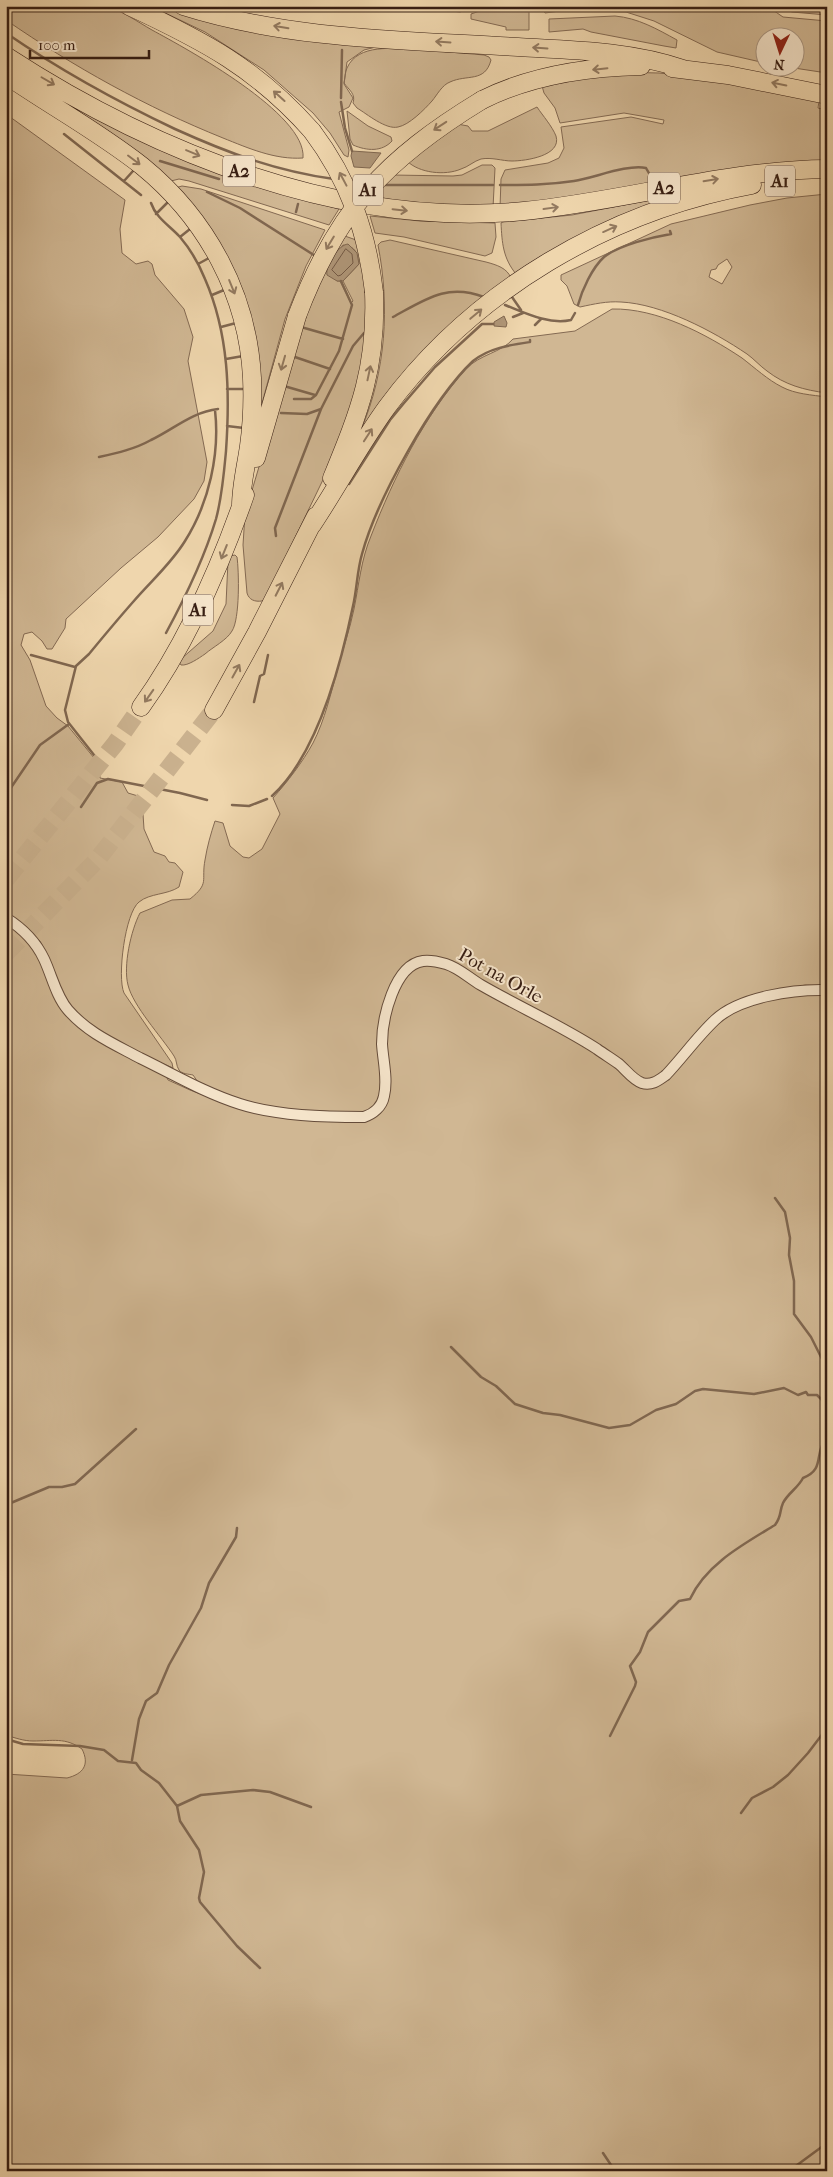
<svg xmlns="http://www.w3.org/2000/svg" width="833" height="2177" font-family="'IM FELL French Canon',serif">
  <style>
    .green { fill: #d0b793; stroke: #846a53; fill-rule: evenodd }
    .water { fill: #b09779; stroke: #806750 }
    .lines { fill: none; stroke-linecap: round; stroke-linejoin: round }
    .shore { stroke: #745a46; stroke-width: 1 }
    .stream { stroke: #806750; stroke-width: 2.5 }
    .highway-tunnel { stroke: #cab18e; stroke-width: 18; stroke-dasharray: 18 9; stroke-linecap: butt }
    .street-casing { stroke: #654c3a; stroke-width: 12 }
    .highway-casing { stroke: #371e13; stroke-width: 19 }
    .street { stroke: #f5e4ca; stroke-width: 10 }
    .highway { stroke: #efd6ad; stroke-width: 18 }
    .highway-bridge-casing { stroke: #371e13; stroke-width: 19; stroke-linecap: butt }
    .highway-bridge { stroke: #efd6ad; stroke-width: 18 }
    .oneway { stroke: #937a60 }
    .labels { text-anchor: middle; stroke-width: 4; stroke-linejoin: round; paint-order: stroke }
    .shield { fill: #f5e4ca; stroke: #70594a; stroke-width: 1 }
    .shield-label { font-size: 18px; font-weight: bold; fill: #371e13 }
    .street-label { font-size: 19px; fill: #371e13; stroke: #f5e4ca }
  </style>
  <rect width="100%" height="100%" fill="#efd6ad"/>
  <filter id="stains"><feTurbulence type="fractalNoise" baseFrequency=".004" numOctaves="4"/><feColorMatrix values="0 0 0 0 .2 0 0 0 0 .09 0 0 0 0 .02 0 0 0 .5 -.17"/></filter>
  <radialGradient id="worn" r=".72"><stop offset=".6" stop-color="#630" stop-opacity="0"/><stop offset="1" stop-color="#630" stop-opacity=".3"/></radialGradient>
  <path class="green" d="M6,6C29,6 52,6 74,6C84,6 96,4 105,6C121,10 138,22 152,30C187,49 307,114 303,158C275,160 248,148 223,138C146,107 74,67 6,20Z
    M412,6H475L460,12Z
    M494,6H529V30H506V27L471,19V14Z
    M543,6H767L783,17L827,21V73L794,68H796V38H766L765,63L717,52L654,21L626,12L567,10L545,13L542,9Z
    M778,6H827V15L792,12Z
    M160,7L183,14L384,45L364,50L347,62L344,84L353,98L349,107L339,112L349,150L348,157L344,155L330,133L313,113L264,70L205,32L159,10Z
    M615,16C638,18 657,29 677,40L676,48L664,46L591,32L583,29L549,32V19Z
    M415,49L484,55L489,57L491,60C485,83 467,74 450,82C442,85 437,95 432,101C424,110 409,125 398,127C386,130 367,114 357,108L353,103C356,94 349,90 344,83C345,78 345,72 347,68C358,43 394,49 415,49Z
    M16,72L253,185L339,209L329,225L189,181L179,179L171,181Z
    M613,72L659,73L698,77L819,101L818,108L827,110V164L500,208L501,179L505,170L548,163L559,158L564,148L561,127L631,117L663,124L664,120L624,113L560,123L555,108L544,93L542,86Z
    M537,107C543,116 552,126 556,136C562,156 525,161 512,161C502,161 492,157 481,159C474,161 468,167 461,169C445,176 419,173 407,161L457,124L468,126L472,131H488Z
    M347,111L368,126L391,137L392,141C382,152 367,151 353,145L350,139Z
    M6,114L125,200L120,229L122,253L136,264L148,261L152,264L155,275L184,309L193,337L188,361L207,462L204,481L194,499L158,537L121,568L66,619L65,628L52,649H47L42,641L32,632L24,634L21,645L30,660L46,706L57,718L68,726L99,764L100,778L122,782L128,793L138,796L143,814L144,829L154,852L165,856L169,862L175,863L183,872L179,887C167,895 150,893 139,902C125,913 117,977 124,993L172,1063L173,1068L152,1059L165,1073L168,1080L190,1090L206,1096L346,1120L382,1109C383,1079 382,979 416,967C429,962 441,967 454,971C505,1000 559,1028 608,1061C619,1069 631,1086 644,1088C669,1093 706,1029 724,1016C752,997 793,995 827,994V2171H6V1774L67,1778C83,1774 90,1765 82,1749C65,1737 53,1741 33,1741C24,1741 15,1738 6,1735V919L52,965L40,941L6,911Z
    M482,165H492L495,168L493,208L367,201L392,175L453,176L462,175Z
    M182,186L201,189L325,230L306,266L285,319L262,403L260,402L254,339L175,188Z
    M681,194L516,274C503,258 502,243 501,223L503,222L572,215Z
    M827,194V393C804,390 785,385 767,371C760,366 754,359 747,354C713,331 662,304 621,302C607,301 594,304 580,307L574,304L567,286L561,280V275L671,224L750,205L787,198ZM727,259L732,267L722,284L709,277L711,270L716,269L718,265Z
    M370,216L420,221L495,223L496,237L492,253L485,256L404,237L375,233Z
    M342,235L359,241L367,288L365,366L333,459L266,598L262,601C255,602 249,600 247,593L243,545L245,514L301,325ZM343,245C356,246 357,253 359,264L343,281L353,301L351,303L340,281H337L326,270Z
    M390,240L486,262C497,265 507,268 511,278C446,322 407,367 361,430C386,371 390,306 378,245L381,242Z
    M612,309C657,308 706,334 742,358C755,368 768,380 782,387C795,394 812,395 827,397V986L805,985L737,1001L662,1074L651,1080L645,1081L429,957L392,986L382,1088L376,1106L364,1113L275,1109L233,1098L200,1085L193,1075C188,1074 182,1074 179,1070C176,1066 177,1060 174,1056C161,1036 133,1006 128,985C123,966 131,930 140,913L172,900L190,899C210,883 201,881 205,860C207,847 211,833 215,821L223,823L230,846L243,857L249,858L262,849L280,814L273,798C288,781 302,763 313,743C325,720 331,692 338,668C343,648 350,629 354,609C359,584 361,560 371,536C394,477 424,416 466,369C480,354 501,353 513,339L575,331Z
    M235,555L237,557C239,571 240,619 232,631C227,640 213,647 205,654C199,658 188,666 181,665L179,662L181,659L213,631L226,604L228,561L230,556Z"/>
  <path class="water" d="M352,151L381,153L370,168L354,167L351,156Z
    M348,244L357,253L359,264L343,281H337L327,275C325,266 338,245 348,244Z
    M504,316L507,323L506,327L494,326V322Z"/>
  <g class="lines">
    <path class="shore" d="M346,249L352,254L353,263L341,275L338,276L332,270Z"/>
    <path class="stream" d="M6,33C60,70 116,101 175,129C228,153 276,171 334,179
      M341,98L342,50
      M341,102L345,128L352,151
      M64,134L141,195
      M160,161L219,179
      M124,181L133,171
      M349,181L366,183
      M382,185H493
      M500,185C526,185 548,185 574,181C594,178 627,164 646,168L650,175
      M207,192L240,208L317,257
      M151,203C156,218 170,226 180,237C191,250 199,264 205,279C229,334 230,393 226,451C224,473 222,497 216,519C204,559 186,596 166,633
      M296,212L298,204
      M156,214L167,203
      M180,237L190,229
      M198,264L209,258
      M212,295L224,290
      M512,297L521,310
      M505,305C525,313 549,325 571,320L575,313
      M578,305C582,290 592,268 604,257C619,245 653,237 671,234L670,231
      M393,317C426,299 447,283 484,297
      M513,317L523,313
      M535,325L541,319
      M221,327L236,323
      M301,327L343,339
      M292,356L330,369
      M226,359L243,356
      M284,386L315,395
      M227,389H246
      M294,399H311L316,395L339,351L352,305L341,281
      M281,413L307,414L321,409
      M227,426L244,428
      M99,457C117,453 135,449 151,440C174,429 192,412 218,409
      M349,484L390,420L404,403L435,367L482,324H493
      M276,536L275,528L321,409L353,346L364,333
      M31,655L75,667
      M254,702L260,676L264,674L268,655
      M94,755L68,722L65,710L76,666L89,654C103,637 118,619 133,602C150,582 171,564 185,541C209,503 220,454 215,410
      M6,795L40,745L69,724
      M272,796C317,755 341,664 353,606C357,589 357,571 362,554C377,499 432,400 473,361C489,348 510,345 530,342V340
      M232,805L249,806L267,799
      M81,807L97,783L108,779L180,793L207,800
      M775,1198L785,1212L790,1238L789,1255L794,1281V1314L811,1337L827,1369
      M451,1347L481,1377L496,1386L515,1404L543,1413L560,1415L609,1428L630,1425L656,1410L676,1404L695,1391L703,1389L754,1394L784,1388L798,1395L806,1392L808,1395H817L823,1401L827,1400
      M6,1505L49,1487H62L75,1484L136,1429
      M610,1736L635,1686L636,1682L630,1666L640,1652L648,1632L679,1601L690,1599C706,1564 744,1544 775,1525C782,1516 779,1512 783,1503C788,1493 798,1488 803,1478C826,1469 813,1454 827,1436
      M6,1739L23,1744L80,1746L104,1750L118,1761L136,1763L141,1770L159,1783L177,1806L180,1821L199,1850L204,1872L199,1898L200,1902L237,1946L260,1968
      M132,1760L139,1719L146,1701L157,1693L169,1665L201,1608L209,1583L236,1537L237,1528
      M177,1806L201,1795L253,1790L270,1792L311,1807
      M741,1813L752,1798L773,1787L788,1775L808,1753L827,1728
      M603,2153L615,2171
      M789,2171L827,2143"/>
    <path class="highway-tunnel" d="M6,879L115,744L141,707
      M6,953L97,860L214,710"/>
    <g class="street-casing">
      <path id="street" d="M6,918C22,928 36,942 44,959C52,976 56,996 68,1010C88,1033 114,1044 140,1058C173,1074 205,1093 240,1104C277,1116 325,1117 364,1117C373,1114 382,1107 384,1096C388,1079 383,1061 382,1044C382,1019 394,965 423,961C430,960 439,962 446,964C459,968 469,978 481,985C519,1007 560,1025 597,1049C604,1054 612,1059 619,1064C626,1070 633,1080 642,1083C652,1086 659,1080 666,1075C683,1057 697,1037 715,1020C739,997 794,989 827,990"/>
    </g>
    <g class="highway-casing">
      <path id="highway" d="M129,6C204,41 256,68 312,131
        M183,6C290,40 407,40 518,47C573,50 631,51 683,69
        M6,56C155,153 344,229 524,211C626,201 724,170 827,169
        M672,68L728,75L827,95
        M6,75C51,106 99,132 142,166C207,219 248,295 252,378C253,401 252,424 249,446C246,467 241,486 241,506
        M482,100C530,76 587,67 641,66
        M256,458L297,316
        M332,478C360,410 377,367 374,292
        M312,525C338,486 360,444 387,407C474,290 609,211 752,185
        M141,707C187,643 219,570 245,495
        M214,710L257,632L316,516"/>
    </g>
    <use href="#street" class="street"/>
    <use href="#highway" class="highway"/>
    <g class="highway-bridge-casing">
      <path id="highway-bridge" d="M312,131C349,180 367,232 374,292
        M297,316C337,210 385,159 482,100"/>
    </g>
    <use href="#highway-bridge" class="highway-bridge"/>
  </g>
  <defs><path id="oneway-shaft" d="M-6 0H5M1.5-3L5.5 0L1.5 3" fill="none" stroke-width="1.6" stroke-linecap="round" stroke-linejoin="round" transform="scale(1.25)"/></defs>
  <g class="oneway">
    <use href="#oneway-shaft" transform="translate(281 27) rotate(-171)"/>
    <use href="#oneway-shaft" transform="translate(443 42) rotate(-176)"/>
    <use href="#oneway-shaft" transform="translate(540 48) rotate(-176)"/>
    <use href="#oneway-shaft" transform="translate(600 69) rotate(174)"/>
    <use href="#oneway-shaft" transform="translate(48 81) rotate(30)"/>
    <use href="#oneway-shaft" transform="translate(779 84) rotate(-168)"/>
    <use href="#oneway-shaft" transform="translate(279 96) rotate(-138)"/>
    <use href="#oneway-shaft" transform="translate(440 126) rotate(147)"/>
    <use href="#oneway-shaft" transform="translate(193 153) rotate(23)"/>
    <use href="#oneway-shaft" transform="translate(134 160) rotate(37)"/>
    <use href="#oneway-shaft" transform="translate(343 179) rotate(-118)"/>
    <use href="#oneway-shaft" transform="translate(711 180) rotate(-9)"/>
    <use href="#oneway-shaft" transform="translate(551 208) rotate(-8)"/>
    <use href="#oneway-shaft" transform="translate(400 210) rotate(6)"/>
    <use href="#oneway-shaft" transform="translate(610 229) rotate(-24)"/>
    <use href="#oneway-shaft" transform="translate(330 243) rotate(121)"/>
    <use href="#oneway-shaft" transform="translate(232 287) rotate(68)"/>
    <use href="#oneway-shaft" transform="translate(476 314) rotate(-40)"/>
    <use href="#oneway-shaft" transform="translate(283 363) rotate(106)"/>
    <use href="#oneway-shaft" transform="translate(369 373) rotate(-78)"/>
    <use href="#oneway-shaft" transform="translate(368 435) rotate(-57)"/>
    <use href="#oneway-shaft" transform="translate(224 552) rotate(112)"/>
    <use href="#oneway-shaft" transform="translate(279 589) rotate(-63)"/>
    <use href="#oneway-shaft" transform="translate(236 671) rotate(-61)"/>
    <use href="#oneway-shaft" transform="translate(149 696) rotate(125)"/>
  </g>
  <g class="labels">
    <g class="shield">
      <rect x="223" y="155.5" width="32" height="31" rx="4"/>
      <rect x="765" y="165.5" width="30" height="31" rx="4"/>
      <rect x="648" y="172.5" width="32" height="31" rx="4"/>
      <rect x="353" y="174.5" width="30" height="31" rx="4"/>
      <rect x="183" y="594.5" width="30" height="31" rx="4"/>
    </g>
    <g class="shield-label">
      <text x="239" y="177">A2</text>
      <text x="780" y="187">A1</text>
      <text x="664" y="194">A2</text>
      <text x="368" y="196">A1</text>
      <text x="198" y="616">A1</text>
    </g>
    <g class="street-label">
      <text transform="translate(501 975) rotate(29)" y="7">Pot na Orle</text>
    </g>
  </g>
  <rect width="833" height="2177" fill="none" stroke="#efd6ad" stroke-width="25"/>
  <rect x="8" y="8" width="818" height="2162" fill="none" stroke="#371e13" stroke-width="2.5"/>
  <rect x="12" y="12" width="808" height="2152" fill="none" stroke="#371e13"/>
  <g transform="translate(780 52) rotate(184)"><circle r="24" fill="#f5e4ca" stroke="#a99581"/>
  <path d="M0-4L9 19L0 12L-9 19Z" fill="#8f2418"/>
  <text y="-8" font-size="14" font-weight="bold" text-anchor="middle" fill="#371e13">N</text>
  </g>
  <path d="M30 50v8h119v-8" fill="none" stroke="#371e13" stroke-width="2.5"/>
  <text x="38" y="50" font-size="15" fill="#371e13" stroke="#f5e4ca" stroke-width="4" paint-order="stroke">100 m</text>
  <rect width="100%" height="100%" filter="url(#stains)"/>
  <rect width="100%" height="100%" fill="url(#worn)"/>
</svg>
